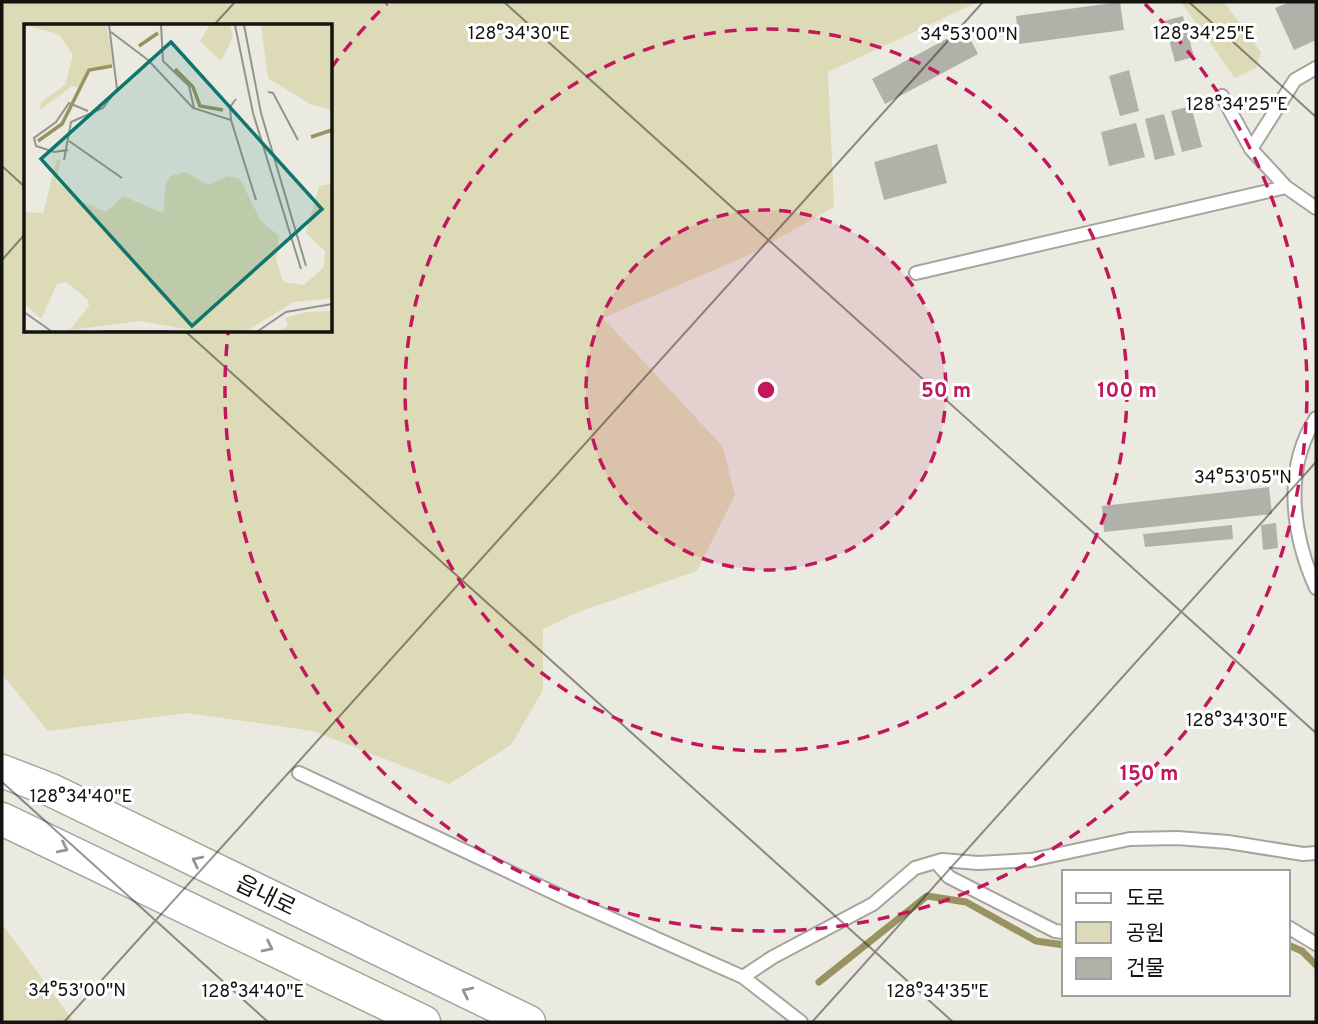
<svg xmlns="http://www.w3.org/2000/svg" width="1318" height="1024" font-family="Overpass,'Noto Sans KR',sans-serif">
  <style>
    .green { fill: #dddab7; fill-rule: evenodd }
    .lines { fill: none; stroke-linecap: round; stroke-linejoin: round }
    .stream { stroke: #989360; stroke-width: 7 }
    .building { fill: #b2b1a9 }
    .service-casing { stroke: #a6a59d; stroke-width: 16 }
    .tertiary-casing { stroke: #a6a59d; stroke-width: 35 }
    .service { stroke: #fff; stroke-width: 12 }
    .tertiary { stroke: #fff; stroke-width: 32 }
    .oneway { stroke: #959593 }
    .ticks { fill: none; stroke: #131310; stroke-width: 2; stroke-opacity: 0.45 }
    .ring { fill: none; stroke: #c2185b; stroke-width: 3.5; stroke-dasharray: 12 9 }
    .labels { text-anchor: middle; stroke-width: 6; stroke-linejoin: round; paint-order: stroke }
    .street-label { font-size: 23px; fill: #131310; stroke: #fff }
    .inset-river { fill: none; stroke: #989360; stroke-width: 3.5 }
    .inset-road { fill: none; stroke: #94948d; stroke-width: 2 }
    .view { fill: #0f766e; fill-opacity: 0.15; stroke: #0f766e; stroke-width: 3.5 }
    .inset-edge { fill: none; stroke: #131310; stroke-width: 3.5 }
    .ticks-label { font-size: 18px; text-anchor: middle; fill: #131310; stroke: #fff; stroke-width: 6; stroke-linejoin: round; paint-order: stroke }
    .centre { fill: #c2185b; stroke: #fff; stroke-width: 3.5 }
    .ring-label { font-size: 21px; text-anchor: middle; font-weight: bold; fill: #c2185b; stroke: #fff; stroke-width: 6; stroke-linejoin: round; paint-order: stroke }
  </style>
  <rect width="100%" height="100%" fill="#eaeae1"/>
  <path class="green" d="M2,2H978L828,72L834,207L749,255L603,318L723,447L735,495L697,571L581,611L543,629V690L511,745L449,784L313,731L187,713L48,731L2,674ZM26,26H331V331H26Z
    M1181,2H1224L1261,52L1256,68L1235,78Z
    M2,924L74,1022H2Z"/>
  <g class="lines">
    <path class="stream" d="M1288,945L1302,951L1316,965
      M819,982L927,896L966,902L1036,941L1064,945"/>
  </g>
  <path class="building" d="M1120,2L1124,30L1019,44L1016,16Z
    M1290,2H1316V40L1294,50L1275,8Z
    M1183,16L1194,57L1175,62L1164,21Z
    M965,29L978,54L885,104L872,79Z
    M1129,70L1139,111L1120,116L1109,76Z
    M1191,106L1202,147L1182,152L1171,111Z
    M1164,114L1175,155L1155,160L1145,119Z
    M1136,123L1145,157L1109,166L1101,132Z
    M937,144L947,183L884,200L874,162Z
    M1269,487L1272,514L1104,532L1102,506Z
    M1276,523L1278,548L1263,550L1261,525Z
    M1232,525L1233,539L1145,547L1143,534Z"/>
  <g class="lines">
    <g class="service-casing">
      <path id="service" d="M1222,96L1251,149L1286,187L1316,208
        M1251,149L1295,80L1316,68
        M916,273L1286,187
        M1316,418C1283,469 1292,535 1316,588
        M299,773L567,899L743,977L773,957L873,904L915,868L942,860L978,863L1031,860L1130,839L1177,838L1228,842L1303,854L1316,853
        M936,862L949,877L1055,931L1064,932
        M1288,927L1316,944
        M743,977L801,1022"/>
    </g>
    <g class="tertiary-casing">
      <path id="tertiary" d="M2,771L51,790L529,1022
        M2,819L424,1022"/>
    </g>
    <use href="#service" class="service"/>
    <use href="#tertiary" class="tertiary"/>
  </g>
  <defs><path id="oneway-chevron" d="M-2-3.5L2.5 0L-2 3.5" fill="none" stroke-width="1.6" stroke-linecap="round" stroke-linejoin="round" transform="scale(1.75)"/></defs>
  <g class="oneway">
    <use href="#oneway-chevron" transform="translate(63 848) rotate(26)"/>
    <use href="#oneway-chevron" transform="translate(197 861) rotate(-154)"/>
    <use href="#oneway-chevron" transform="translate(268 947) rotate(26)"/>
    <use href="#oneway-chevron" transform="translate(467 992) rotate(-154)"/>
  </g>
  <path class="ticks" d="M504,2L1316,733M1189,2L1316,117M213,26L235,2M2,166L26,188M2,260L26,233M185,331L953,1022M2,782L268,1022M64,1022L983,2M812,1022L1316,462"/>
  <circle cx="766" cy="390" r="180" fill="#c2185b" fill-opacity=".12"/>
  <g class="ring">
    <circle cx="766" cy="390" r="180"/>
    <circle cx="766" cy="390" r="361"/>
    <path d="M331 68A541 541 0 0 1 387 4M1145 4A541 541 0 1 1 228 333"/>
  </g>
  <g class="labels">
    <g class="street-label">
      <text transform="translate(266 895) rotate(26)" y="8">읍내로</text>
    </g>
  </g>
  <g transform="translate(24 24)">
    <rect width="308" height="308" fill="#eaeae1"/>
    <path d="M0,1H82L90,41L64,44L58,64L48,62L16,86L17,78L41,61L49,31L35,10ZM186,1H206L209,13L197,37L176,17ZM237,1H308V86L286,80L244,54ZM33,135L37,136L32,157L56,177L82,188L99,172L139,189L142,159L147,152L161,148L185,161L204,152L216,155L237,197L255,212L252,235L259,258L280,261L300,243L301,227L282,209L295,162L308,160V274L270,278L222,307H173L116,297L46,306L65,282L64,276L42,258L33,260L17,295L0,279V188L19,189ZM308,287V307H256L264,302L261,294L282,288Z" fill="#dddab7"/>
    <path class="inset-river" d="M115,22L134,9M151,45L169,63L176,82L199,86M287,113L308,106M14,117L38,100L65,46L88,42"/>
    <path class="inset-road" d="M137,1L139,37L165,62L170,84M211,1L229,89L277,245M220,1L237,89L282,242M87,8L124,36L169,84L207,96L232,176M244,68L249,69L274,116M207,96L206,83L212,75M45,117L98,154M44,126L30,128L12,122L10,114L32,98L45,79L64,87M40,136L47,98L79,84L93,65L85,1M0,288L27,307M79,307H145M234,307L262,288L308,280"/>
    <path class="view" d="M147,18L298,185L168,302L17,135Z"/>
    <rect width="308" height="308" class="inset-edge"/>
  </g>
  <g class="ticks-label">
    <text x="1204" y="39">128°34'25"E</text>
    <text x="519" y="39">128°34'30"E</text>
    <text x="969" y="40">34°53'00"N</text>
    <text x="1237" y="110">128°34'25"E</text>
    <text x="1243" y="483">34°53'05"N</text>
    <text x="1237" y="726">128°34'30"E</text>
    <text x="81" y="802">128°34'40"E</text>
    <text x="77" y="996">34°53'00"N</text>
    <text x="253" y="997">128°34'40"E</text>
    <text x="938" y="997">128°34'35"E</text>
  </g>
  <circle cx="766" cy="390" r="10" class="centre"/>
  <g class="ring-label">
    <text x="946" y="397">50 m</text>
    <text x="1127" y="397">100 m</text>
    <text x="1149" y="780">150 m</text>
  </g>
  <rect width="1318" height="1024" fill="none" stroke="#131310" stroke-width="7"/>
  <rect x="1062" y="870" width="228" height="126" fill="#ffffff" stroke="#a1a19f" stroke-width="2"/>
  <rect x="1076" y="893" width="35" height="10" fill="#ffffff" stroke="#a1a19f" stroke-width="2"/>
  <text x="1126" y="905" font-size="21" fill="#131310">도로</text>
  <rect x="1076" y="922" width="35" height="21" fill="#dddab7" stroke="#a1a19f" stroke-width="2"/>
  <text x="1126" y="940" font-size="21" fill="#131310">공원</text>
  <rect x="1076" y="958" width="35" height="21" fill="#b2b1a9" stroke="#a1a19f" stroke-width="2"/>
  <text x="1126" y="975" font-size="21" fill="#131310">건물</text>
</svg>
